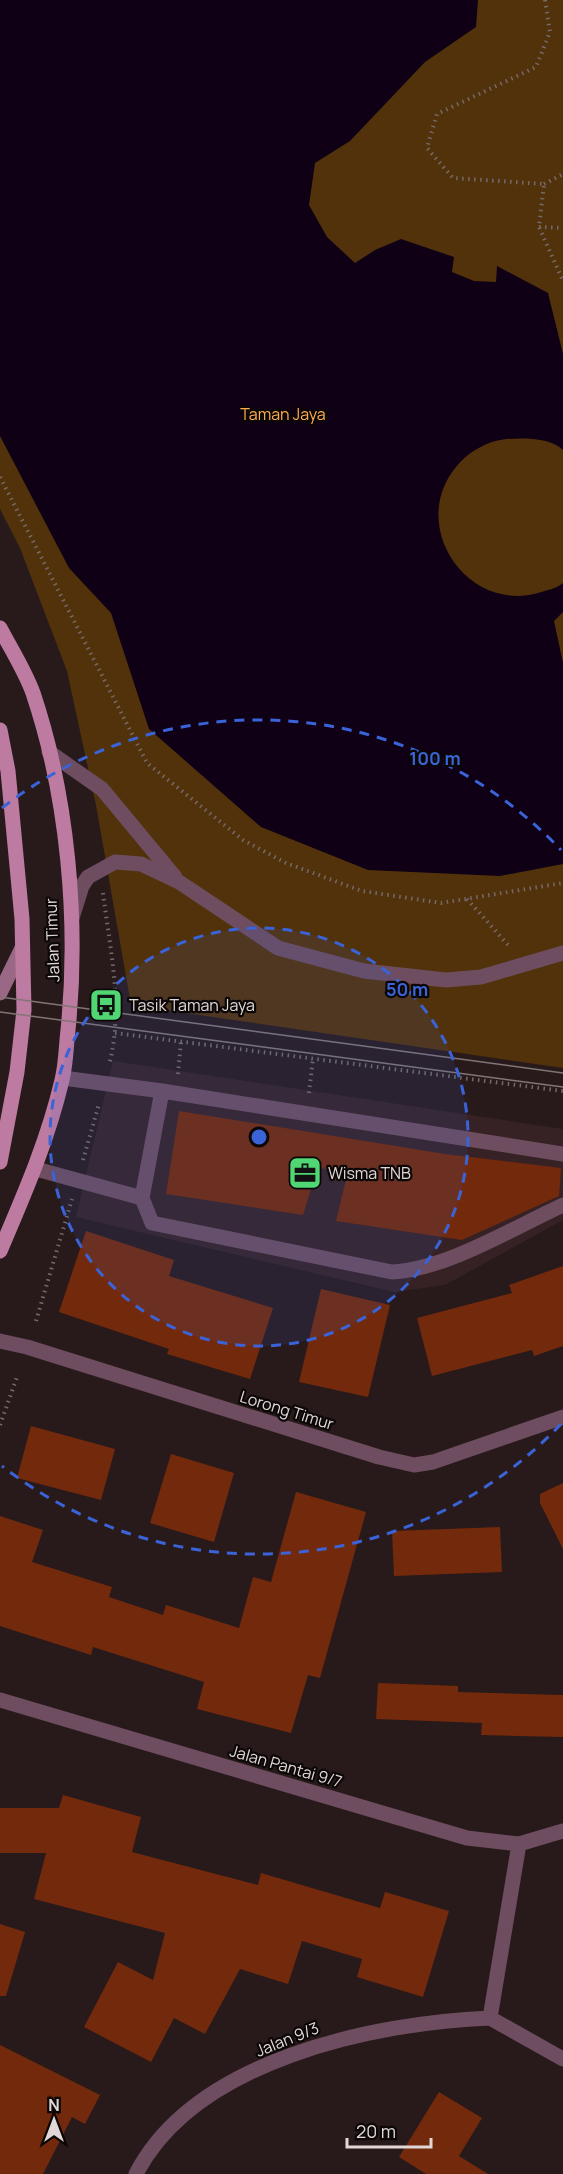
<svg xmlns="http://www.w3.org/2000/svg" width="563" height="2174" font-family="Manrope,sans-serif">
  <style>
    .built { fill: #362224 }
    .green { fill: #52320a }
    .water { fill: #0f0016 }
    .building { fill: #73290b }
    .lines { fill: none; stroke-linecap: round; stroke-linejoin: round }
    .path { stroke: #756969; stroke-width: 4; stroke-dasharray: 1.5 4.5; stroke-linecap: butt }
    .lane { stroke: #6d4d5f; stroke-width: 15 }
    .street { stroke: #6d4d5f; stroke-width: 15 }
    .secondary { stroke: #9a6784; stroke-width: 15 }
    .primary { stroke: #bd7ba1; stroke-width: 15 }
    .tram { stroke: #817575; stroke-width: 1.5 }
    .ring { fill: none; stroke: #3a63d8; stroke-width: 3; stroke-dasharray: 10 8 }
    .labels { text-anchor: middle; stroke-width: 4.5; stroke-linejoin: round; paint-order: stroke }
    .park-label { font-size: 16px; fill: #fead51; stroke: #0c0707 }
    .street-label { font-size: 16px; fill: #e1d7d7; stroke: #0c0707 }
    .poi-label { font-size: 16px; fill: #e1d7d7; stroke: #0c0707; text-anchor: start }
    .centre { fill: #3a63d8; stroke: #0c0707; stroke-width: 3 }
    .ring-label { font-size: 18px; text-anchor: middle; font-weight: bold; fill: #3a63d8; stroke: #0c0707; stroke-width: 4.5; stroke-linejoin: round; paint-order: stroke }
  </style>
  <rect width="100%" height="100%" fill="#281a1b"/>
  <path class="built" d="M113,1061L563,1129V1220L445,1285L394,1292L76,1217Z"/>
  <path class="green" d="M0,0H563V1068L131,1005L96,805L67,671L20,548L0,509Z"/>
  <path class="water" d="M0,0H478L476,27L425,62L350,141L315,163L309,205L327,237L355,263L375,250L401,239L454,257L452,272L474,281L496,282L497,266L548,293L563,354V450C550,437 523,438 506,439C487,441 468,452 456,467C408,525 466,613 538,593C547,590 556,589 563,583V612L554,621L563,663V864L500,876L368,870L261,827L149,729L111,613L69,568L0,436Z"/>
  <path class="building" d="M179,1111L445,1154L561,1168L559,1196L462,1240L336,1221L347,1175L318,1167L303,1215L166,1194Z
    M86,1231L174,1260L169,1276L273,1308L250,1379L167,1354L169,1349L59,1312Z
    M563,1266V1346L534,1356L532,1350L432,1376L417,1318L512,1293L509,1285Z
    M321,1289L390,1305L368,1397L299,1382Z
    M31,1426L115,1449L101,1500L17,1478Z
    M171,1454L234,1473L214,1542L150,1523Z
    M563,1483V1549L540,1503V1494Z
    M296,1492L366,1512L320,1678L308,1675L291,1733L197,1709L204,1682L93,1647L91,1655L0,1626V1516L43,1530L32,1562L112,1587L109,1597L163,1615L166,1605L239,1628L253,1577L271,1582Z
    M500,1527L502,1572L394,1576L392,1531Z
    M378,1683L458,1686V1692L563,1695V1737L481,1735L482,1723L376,1719Z
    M63,1795L141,1817L132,1852L258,1885L261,1873L380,1908L385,1892L449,1911L423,1997L357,1977L362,1959L302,1941L288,1984L240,1969L205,2034L174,2018L151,2062L84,2027L118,1962L153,1980L165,1933L34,1899L46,1853H0V1808H59Z
    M0,1924L25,1932L6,1996H0Z
    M0,2045L100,2095L85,2124L72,2117L43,2174H0Z
    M439,2092L482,2118L459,2156L488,2174H426L399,2157Z"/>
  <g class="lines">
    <path class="path" d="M545,0L550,32L536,67L437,114L427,148L453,178L544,184L539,227L563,281
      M544,184L563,174
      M539,227L563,228
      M0,477L147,763L243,840L286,863L362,891L441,903L563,883
      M103,893C110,950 124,1008 109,1065
      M467,899L509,946
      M115,1033L563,1091
      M178,1074L181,1041
      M309,1093L313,1058
      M83,1160L99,1104
      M36,1321L72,1199
      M0,1425L17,1377"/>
    <path class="lane" d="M49,752L102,789L175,877
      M72,918L82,886L88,877L115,862L141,864L179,882L278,948L364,971L446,980L481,977L563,953
      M63,1078L162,1091L142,1198
      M162,1091L563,1154
      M36,1169L142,1198L152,1223L392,1272C447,1269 513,1228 563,1205"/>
    <path class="street" d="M0,1341L27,1347L379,1457L414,1465L433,1462L563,1417
      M0,1700L467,1838L519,1844L563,1831
      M490,2018L563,2059
      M136,2174C195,2060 373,2023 490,2018L519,1844"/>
    <path class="secondary" d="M0,993L22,948"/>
    <path class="primary" d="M0,628C11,649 25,671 33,693C68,797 79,922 68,1030C66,1047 66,1064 62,1080C48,1140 24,1195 0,1251
      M0,730L8,771L22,919L24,1010L17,1072L0,1162"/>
    <path class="tram" d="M0,997L563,1073
      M0,1012L563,1087"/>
  </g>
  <circle cx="259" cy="1137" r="209" fill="#3a63d8" fill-opacity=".12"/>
  <g class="ring">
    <circle cx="259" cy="1137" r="209"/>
    <path d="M561 1424A417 417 0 0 1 2 1466M2 808A417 417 0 0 1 561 850"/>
  </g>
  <defs>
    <g id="bus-square" transform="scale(1.725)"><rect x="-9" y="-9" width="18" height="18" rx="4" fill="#51d674" stroke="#0c0707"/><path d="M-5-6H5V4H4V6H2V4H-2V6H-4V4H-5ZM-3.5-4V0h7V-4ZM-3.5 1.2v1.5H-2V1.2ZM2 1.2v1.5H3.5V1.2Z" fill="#111"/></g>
    <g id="office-square" transform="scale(1.725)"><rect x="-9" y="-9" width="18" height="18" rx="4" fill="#51d674" stroke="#0c0707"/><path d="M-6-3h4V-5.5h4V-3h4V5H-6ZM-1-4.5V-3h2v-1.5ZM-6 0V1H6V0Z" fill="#111"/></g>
  </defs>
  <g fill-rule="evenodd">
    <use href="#bus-square" x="106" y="1005"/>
    <use href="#office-square" x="305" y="1173"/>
  </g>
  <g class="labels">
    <g class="park-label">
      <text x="283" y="420">Taman Jaya</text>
    </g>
    <g class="street-label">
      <text transform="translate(52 940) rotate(-92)" y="6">Jalan Timur</text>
      <text transform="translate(287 1410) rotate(17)" y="6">Lorong Timur</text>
      <text transform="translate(286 1766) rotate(16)" y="6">Jalan Pantai 9/7</text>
      <text transform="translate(287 2039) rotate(-22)" y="6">Jalan 9/3</text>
    </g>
    <g class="poi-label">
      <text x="129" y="1011">Tasik Taman Jaya</text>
      <text x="328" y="1179">Wisma TNB</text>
    </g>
  </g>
  <circle cx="259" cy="1137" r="9" class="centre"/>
  <g class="ring-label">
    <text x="435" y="765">100 m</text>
    <text x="407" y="996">50 m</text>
  </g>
  <g transform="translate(54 2120)" stroke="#0c0707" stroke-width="4.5" paint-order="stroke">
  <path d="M0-4.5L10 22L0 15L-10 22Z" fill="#e1d7d7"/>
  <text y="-9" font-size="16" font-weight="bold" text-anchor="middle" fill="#e1d7d7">N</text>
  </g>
  <path d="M347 2138v9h84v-9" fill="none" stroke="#e1d7d7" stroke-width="3"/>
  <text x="356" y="2138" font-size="18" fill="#e1d7d7" stroke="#0c0707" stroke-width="4.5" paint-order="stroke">20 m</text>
</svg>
